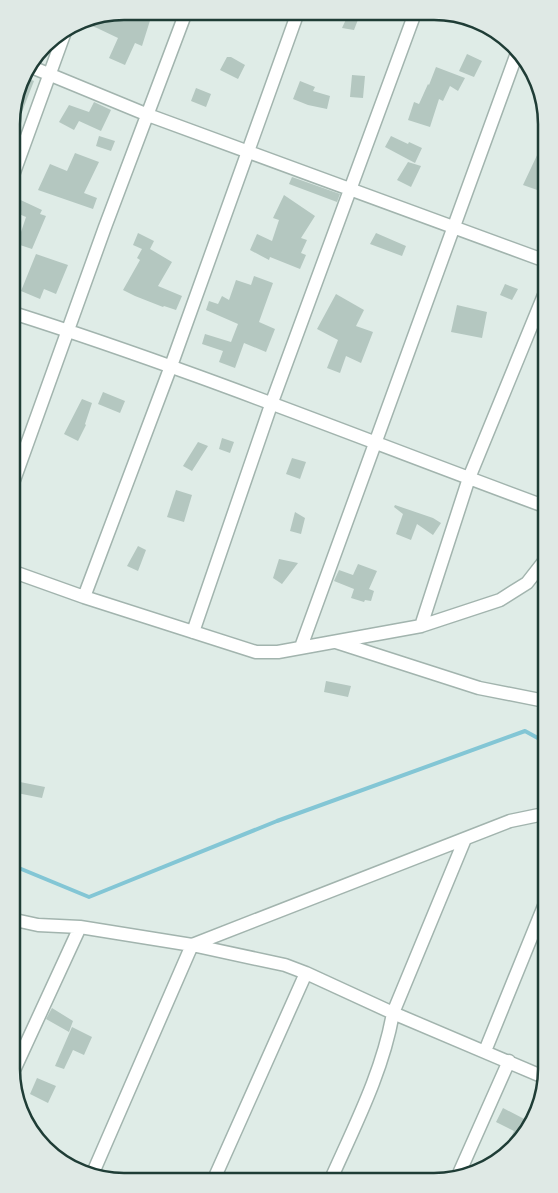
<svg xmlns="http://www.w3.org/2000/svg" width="558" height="1193" font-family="Signika,sans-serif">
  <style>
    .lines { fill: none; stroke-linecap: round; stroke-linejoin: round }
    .stream { stroke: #83c6d5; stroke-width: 4 }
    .building { fill: #b4c7c0 }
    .street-casing { stroke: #a2b4ae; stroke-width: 15 }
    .street { stroke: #fff; stroke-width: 12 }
    .rim { fill: none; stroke: #1f3d36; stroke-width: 2.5 }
  </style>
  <rect width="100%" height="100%" fill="#dfece7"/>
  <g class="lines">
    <path class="stream" d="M14,866L89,897L277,821L525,731L545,742"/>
  </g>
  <path class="building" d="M138,11H153L142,46L135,43L125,65L109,58L118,38L97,28L79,21L110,14L124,21L125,17L135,20Z
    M349,13L359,17L354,30L342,28Z
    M467,54L482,61L474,77L459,71Z
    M227,57H231L245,65L238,79L220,70Z
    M436,67L465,78L458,91L450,86L443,101L439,99L430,127L408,120L414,102L419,104L428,84L429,85Z
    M352,75L365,76L363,98L350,97Z
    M22,76L34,81L13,135L12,109Z
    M300,81L315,87L313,91L330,96L327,109L308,105L293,99Z
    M196,88L211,94L206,107L191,101Z
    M94,102L111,110L101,131L79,121L74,130L59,122L69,105L89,112Z
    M99,136L115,141L111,151L96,146Z
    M391,136L408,144L409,142L422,148L415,163L385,147Z
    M539,151L543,153V164L539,175L543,176V192L523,185Z
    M75,153L99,162L84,193L97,198L93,209L38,190L50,164L67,171Z
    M408,162L421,166L411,187L397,180Z
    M292,177L340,194L337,202L289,184Z
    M284,195L315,216L301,238L307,240L301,253L306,255L300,269L270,257L269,260L250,250L257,234L272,241L279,220L273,218Z
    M12,196L42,210L40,214L46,216L32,249L17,244L26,217L12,211Z
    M138,233L154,241L150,249L172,262L158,286L182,296L176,310L164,306L163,307L135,296L123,290L140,260L137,258L142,249L133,245Z
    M376,233L406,246L402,256L370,244Z
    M36,254L68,265L56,294L44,289L40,299L21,291Z
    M254,276L273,283L259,322L275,329L266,352L244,343L235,368L219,362L223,351L202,344L205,334L231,342L238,324L206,310L209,301L218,304L222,296L229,300L236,280L251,285Z
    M505,284L518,289L512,300L500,295Z
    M336,294L364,310L356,326L373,332L361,363L346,356L340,373L327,368L338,340L317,329Z
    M457,305L487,312L482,338L451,332Z
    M103,392L125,401L120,413L98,404Z
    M82,399L92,403L85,424L86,425L78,441L64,434Z
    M222,438L234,442L230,453L219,449Z
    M198,442L208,446L192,471L183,466Z
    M292,458L306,462L300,479L286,474Z
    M176,490L192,495L184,522L167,517Z
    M395,505L433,518L441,523L433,535L417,524L411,540L396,534L403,514L394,507Z
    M295,512L305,518L301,534L290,531Z
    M138,546L146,550L138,571L127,566Z
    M279,559L298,563L282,584L273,578Z
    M358,564L377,571L369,589L374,591L371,601L365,600L364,602L351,598L354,589L334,581L339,570L353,575Z
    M326,681L351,686L348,697L324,692Z
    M20,782L45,787L42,798L17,793Z
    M52,1008L73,1021L69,1032L46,1019Z
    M72,1027L92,1037L84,1055L73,1050L64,1069L55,1066Z
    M37,1078L56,1086L48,1103L30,1094Z
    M503,1108L530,1122L523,1138L505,1150L514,1131L496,1122Z"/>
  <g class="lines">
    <g class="street-casing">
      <path id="street" d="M29,66L148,115L543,260
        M12,178L66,29
        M13,313C193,370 367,441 544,506
        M13,483L105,227L186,12
        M14,572L84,597L256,652H278L421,626L500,600L527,583L545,560
        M84,597L171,366L298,12
        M421,626L469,478L544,295
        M193,632L272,402L415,13
        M336,642L479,688L545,701
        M301,647L517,53
        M15,920L38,925L80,927L192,945L285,965L306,973L393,1013L546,1078
        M485,1051L546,901
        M15,1068L80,927
        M92,1175L192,945L510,821L539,815L546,816
        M457,1178L509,1061
        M214,1179L306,973
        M331,1179C355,1125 383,1071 393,1013L465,839"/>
    </g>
    <use href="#street" class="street"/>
  </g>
  <path d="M0 0H558V1193H0ZM124 20H434A104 104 0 0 1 538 124V1069A104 104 0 0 1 434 1173H124A104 104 0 0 1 20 1069V124A104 104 0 0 1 124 20Z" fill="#dfe9e5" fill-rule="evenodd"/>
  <path class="rim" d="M124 20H434A104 104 0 0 1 538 124V1069A104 104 0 0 1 434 1173H124A104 104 0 0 1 20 1069V124A104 104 0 0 1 124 20Z"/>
</svg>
